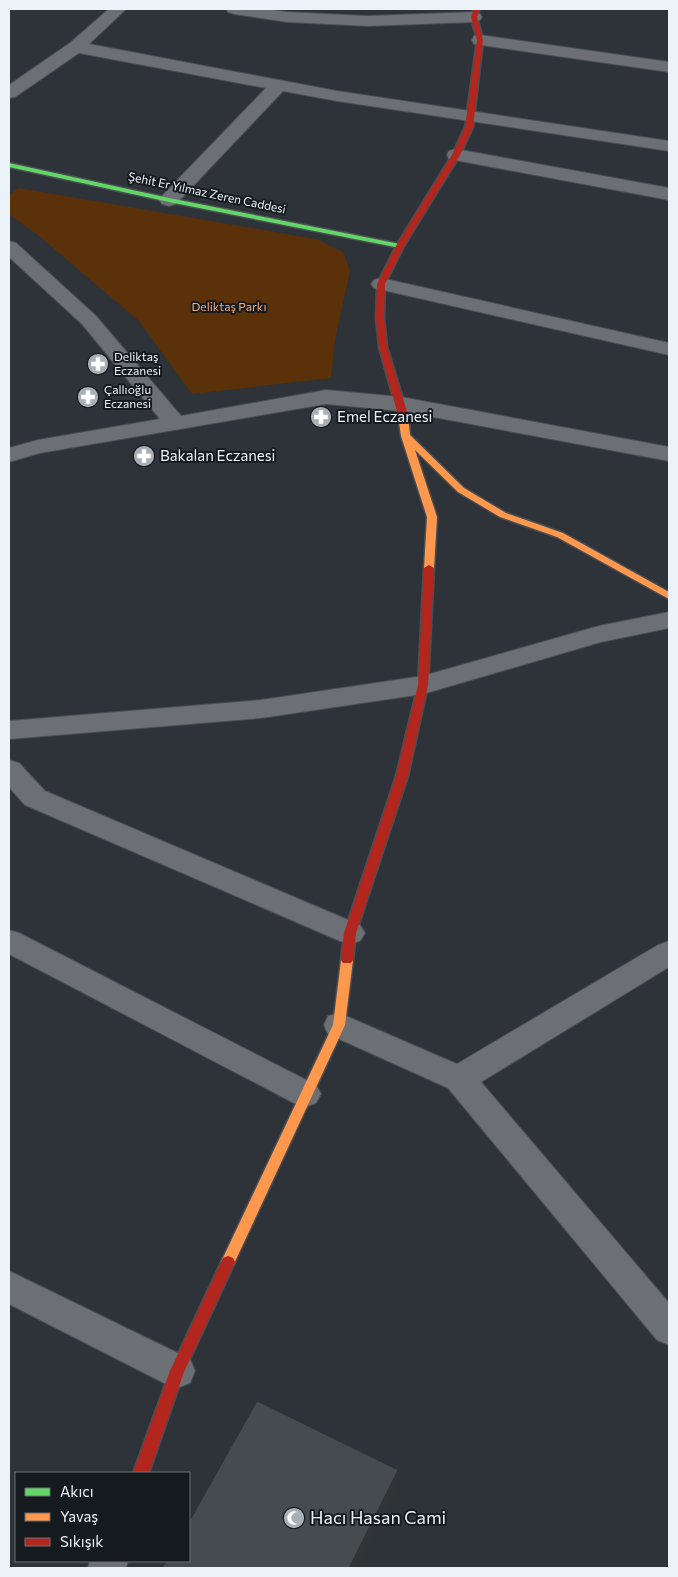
<svg xmlns="http://www.w3.org/2000/svg" width="678" height="1577" font-family="Commissioner,sans-serif">
  <style>
    .green { fill: #5b3109 }
    .lines { fill: none; stroke-linecap: round; stroke-linejoin: round }
    .street-casing { stroke: #494e53; stroke-width: 2 }
    .fast-casing { stroke: #494e53; stroke-width: 3 }
    .slow-casing { stroke: #494e53; stroke-width: 3 }
    .jam-casing { stroke: #494e53; stroke-width: 3 }
    .street { fill: #6c7074; fill-rule: evenodd }
    .fast { fill: #63d668; fill-rule: evenodd }
    .slow { fill: #ff974d; fill-rule: evenodd }
    .jam { fill: #b3261e; fill-rule: evenodd }
    .shaded-wall { fill: #313437 }
    .building { fill: #464b4f; stroke: #313437 }
    .labels { text-anchor: middle; stroke-width: 4; stroke-linejoin: round; paint-order: stroke }
    .far-street-label { font-size: 12px; fill: #ebf2f8; stroke: #151a1f }
    .far-park-label { font-size: 12px; fill: #f9ac75; stroke: #151a1f }
    .far-poi-label { font-size: 12px; fill: #ebf2f8; stroke: #151a1f; text-anchor: start }
    .poi-label { font-size: 15px; fill: #ebf2f8; stroke: #151a1f; text-anchor: start }
    .near-poi-label { font-size: 18px; fill: #ebf2f8; stroke: #151a1f; text-anchor: start }
  </style>
  <rect width="100%" height="100%" fill="#2d3338"/>
  <path class="green" d="M19,188L316,239L343,252L350,271L335,340L331,378L192,394L139,321L39,236L9,214V195Z"/>
  <g class="lines">
    <g class="street-casing">
      <path id="street" d="M109,9H126L89,44L337,91L669,141V151L337,101L283,91L176,204L169,206L162,204L159,200L162,196L266,88L79,53L15,97L9,98V85L70,43Z
        M226,9H265L287,12L368,16L474,12L480,14L482,17L480,20L474,22L368,26L287,22L234,14L228,12Z
        M480,35L669,62V72L474,44L472,40L474,36Z
        M456,149L669,188V200L449,159L447,155L449,151Z
        M9,241L16,243L96,316L181,416L326,390L401,397L669,447V461L401,411L326,404L40,453L9,462V448L38,440L160,419L82,324L9,257Z
        M381,278L669,343V355L374,288L371,284L374,280Z
        M669,612V628L601,642L423,694L261,718L9,739V721L261,700L423,676L599,626Z
        M9,760L19,763L45,791L360,925L365,933L360,941L350,944L340,941L25,805L9,787Z
        M9,930L19,933L316,1085L321,1094L316,1103L305,1107L294,1103L9,954Z
        M669,941V967L481,1082L669,1303V1345L657,1340L448,1088L328,1034L324,1025L328,1016L339,1013L457,1064L658,945Z
        M9,1271L190,1359L195,1371L190,1383L177,1388L164,1383L9,1304Z
        M90,1561H128L126,1568H88Z"/>
    </g>
    <g class="fast-casing">
      <path id="fast" d="M9,163L169,198L400,244L404,246L400,248L169,202L9,167Z"/>
    </g>
    <g class="slow-casing">
      <path id="slow" d="M403,412L408,415L410,435L464,488L506,513L563,533L669,592V599L557,537L500,517L458,492L415,450L437,517L434,568L433,570H425L424,568L427,517L401,436L398,415Z
        M347,955L351,957L353,960L345,1025L233,1266L228,1268L223,1266L221,1262L333,1025L341,960L343,957Z"/>
    </g>
    <g class="jam-casing">
      <path id="jam" d="M474,9H480L477,17L483,40L473,127L460,155L404,246L385,284L384,318L387,347L408,415L403,418L398,415L379,347L376,318L377,284L396,246L452,155L465,127L477,40L471,17Z
        M429,565L434,568L428,685L408,776L356,933L353,960L351,963H343L341,960L344,933L396,776L418,685L424,568Z
        M228,1256L233,1258L235,1262L184,1372L149,1473H133L170,1371L223,1258Z"/>
    </g>
    <use href="#street" class="street"/>
    <use href="#fast" class="fast"/>
    <use href="#slow" class="slow"/>
    <use href="#jam" class="jam"/>
  </g>
  <path class="shaded-wall" d="M398,1470L397,1490L358,1568H349Z"/>
  <path class="building" d="M257,1401L398,1470L349,1568H162L167,1561H189V1522Z"/>
  <defs>
    <g id="pharmacy-disc" transform="scale(1.125)"><circle r="9.5" fill="#a8afb5" stroke="#151a1f"/><path d="M-2-6h4v4h4v4h-4v4h-4v-4h-4v-4h4Z" fill="#fff"/></g>
    <g id="mosque-disc" transform="scale(1.125)"><circle r="9.5" fill="#a8afb5" stroke="#151a1f"/><path d="M3.5-4.9A6 6 0 1 0 3.5 4.9A5 5 0 1 1 3.5-4.9Z" fill="#fff"/></g>
  </defs>
  <g fill-rule="evenodd">
    <use href="#pharmacy-disc" x="98" y="364"/>
    <use href="#pharmacy-disc" x="88" y="397"/>
    <use href="#pharmacy-disc" x="321" y="417"/>
    <use href="#pharmacy-disc" x="144" y="456"/>
    <use href="#mosque-disc" x="294" y="1518"/>
  </g>
  <g class="labels">
    <g class="far-street-label">
      <text transform="translate(207 193) rotate(12)" y="4">Şehit Er Yılmaz Zeren Caddesi</text>
    </g>
    <g class="far-park-label">
      <text x="229" y="311">Deliktaş Parkı</text>
    </g>
    <g class="far-poi-label">
      <text x="114" y="361">Deliktaş<tspan x="114" dy="14">Eczanesi</tspan></text>
      <text x="104" y="394">Çallıoğlu<tspan x="104" dy="14">Eczanesi</tspan></text>
    </g>
    <g class="poi-label">
      <text x="337" y="422">Emel Eczanesi</text>
      <text x="160" y="461">Bakalan Eczanesi</text>
    </g>
    <g class="near-poi-label">
      <text x="310" y="1524">Hacı Hasan Cami</text>
    </g>
  </g>
  <rect width="678" height="1577" fill="none" stroke="#ebf2f8" stroke-width="20"/>
  <rect x="15" y="1472" width="175" height="90" fill="#151a1f" stroke="#6b7076"/>
  <rect x="25" y="1488" width="25" height="8" fill="#63d668" stroke="#6b7076"/>
  <text x="60" y="1497" font-size="15" fill="#ebf2f8">Akıcı</text>
  <rect x="25" y="1513" width="25" height="8" fill="#ff974d" stroke="#6b7076"/>
  <text x="60" y="1522" font-size="15" fill="#ebf2f8">Yavaş</text>
  <rect x="25" y="1538" width="25" height="8" fill="#b3261e" stroke="#6b7076"/>
  <text x="60" y="1547" font-size="15" fill="#ebf2f8">Sıkışık</text>
</svg>
